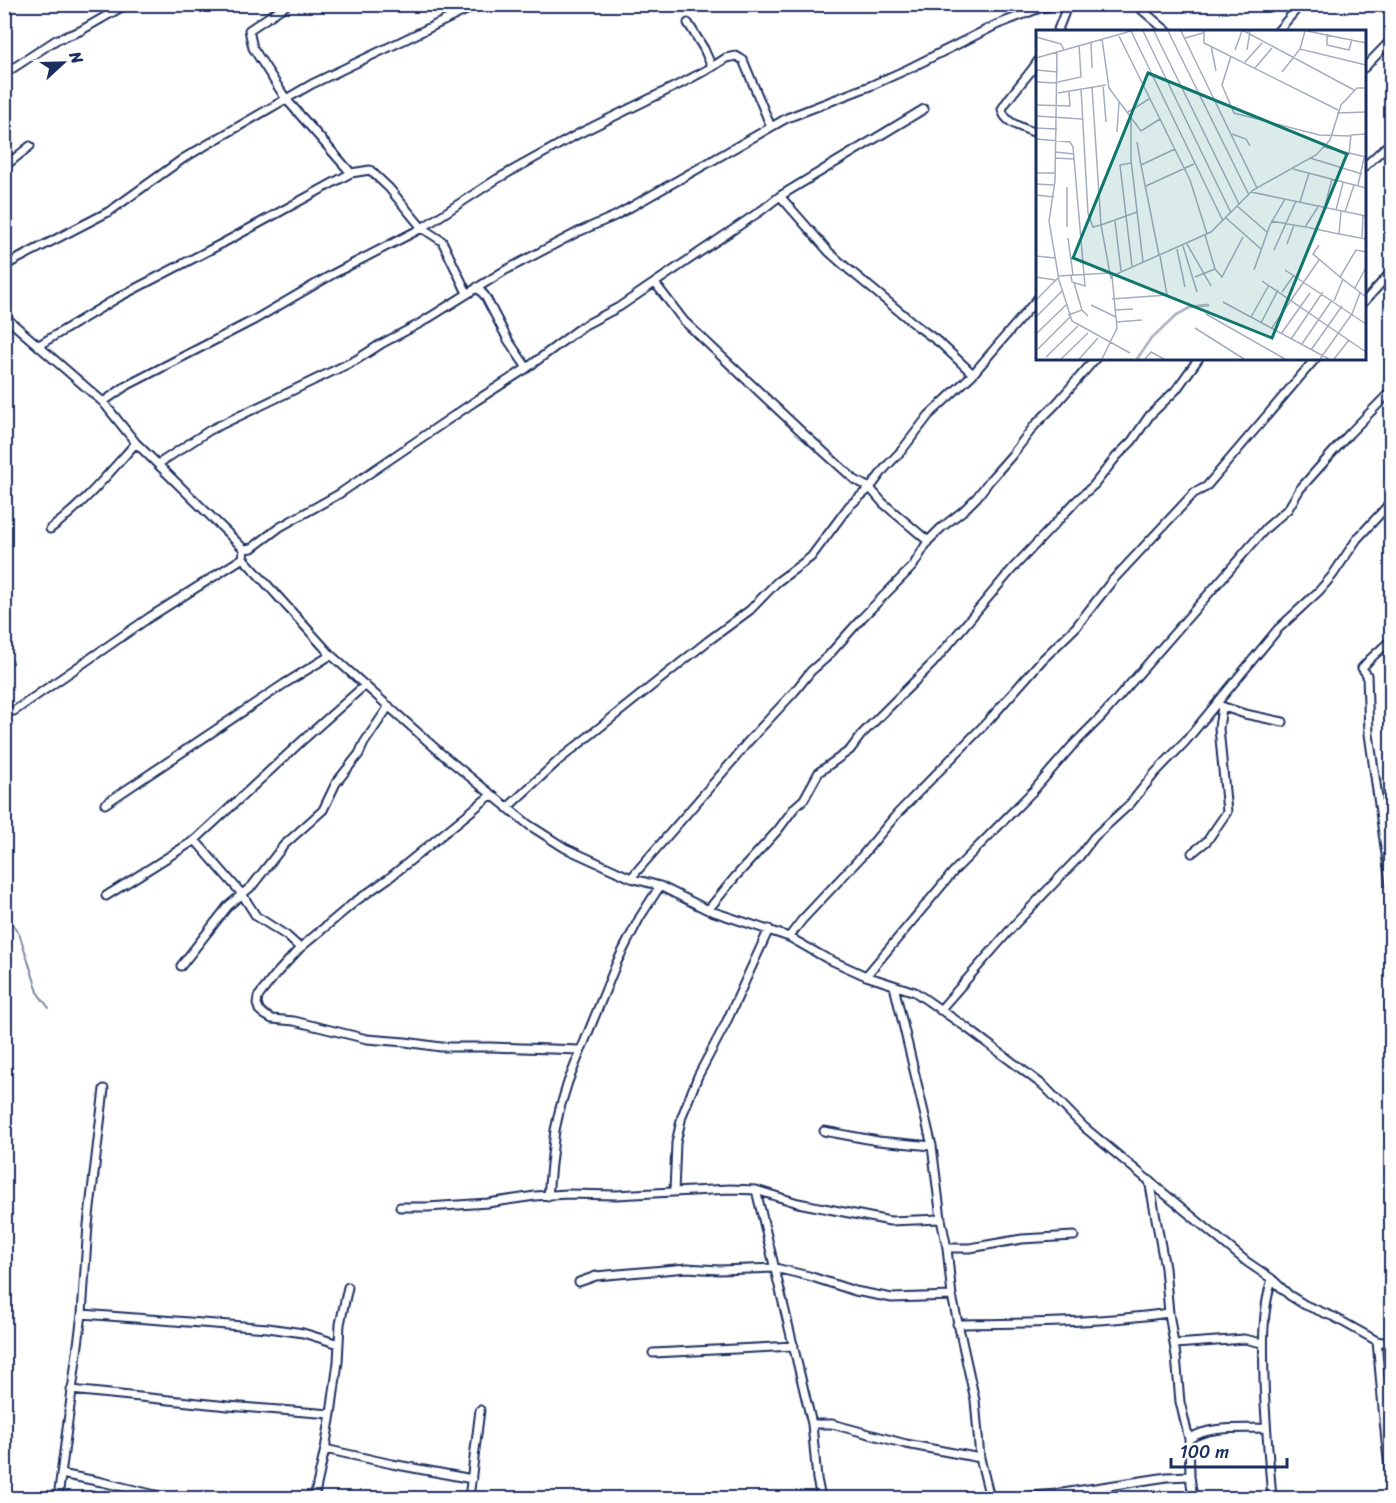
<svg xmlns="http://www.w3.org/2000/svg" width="1396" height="1503" font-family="Sriracha,sans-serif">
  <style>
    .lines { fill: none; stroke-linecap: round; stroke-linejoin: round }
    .stream { stroke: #77839f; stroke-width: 2 }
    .street-casing { stroke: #1b2f5e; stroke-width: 11 }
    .street { stroke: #fff; stroke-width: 7 }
    .inset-river { fill: none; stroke: #b5bbca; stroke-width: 3 }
    .inset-road { fill: none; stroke: #a4acbf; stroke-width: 1.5 }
    .view { fill: #0f766e; fill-opacity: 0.15; stroke: #0f766e; stroke-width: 3 }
    .inset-edge { fill: none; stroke: #1b2f5e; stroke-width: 3 }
  </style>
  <rect width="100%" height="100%" fill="#fff"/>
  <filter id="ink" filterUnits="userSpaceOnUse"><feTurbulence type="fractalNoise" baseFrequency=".0167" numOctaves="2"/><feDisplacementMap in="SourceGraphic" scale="12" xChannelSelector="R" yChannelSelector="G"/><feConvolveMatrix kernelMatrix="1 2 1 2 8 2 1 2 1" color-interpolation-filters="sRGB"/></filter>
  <g filter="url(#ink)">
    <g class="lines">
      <path class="stream" d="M4,909L20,936L39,995L49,1008"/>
      <g class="street-casing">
        <path id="street" d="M288,4L249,30L253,48L286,99L312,84L479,4
          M1135,4L1168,32
          M688,23L704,49L712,67
          M1057,32L1068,4
          M1277,32L1301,4
          M1038,61C1027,78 1012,92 1002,109C1004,124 1025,128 1038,134
          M1364,68L1392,39
          M4,74L56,40L80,31L127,4
          M4,167L30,146
          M1364,167L1392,141
          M780,196L924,109
          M4,266L110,211L184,158L286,99L351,173L370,170L389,188L422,228L442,241L467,293
          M655,283L684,321L804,434L855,480L870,488L883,503L928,541
          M477,287L485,296L508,340L527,368
          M1364,302L1392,271
          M4,316L103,402L136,443L244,549L243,558L331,655L443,755L529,825L565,848L631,878L660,886L708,910L789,937L826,958L866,976L915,992L967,1028L1044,1086L1084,1127L1247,1262L1272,1279L1289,1295L1305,1305L1334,1317L1377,1341L1392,1344
          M39,345L119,297L223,243L351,173
          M103,402L126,386L254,320L333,274L422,228L497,179L578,134L684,82L712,67L726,58L736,56L743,60L771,127
          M158,464L210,430L356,360L381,344L419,324L504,271L578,232L615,216L787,118L870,86L908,69L996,25L1040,8L1063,4
          M50,529C83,505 109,473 136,443
          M244,549L252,548L280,527L339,494L474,402L527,368L583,326L619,307L762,210L780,196L829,252L847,268L917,326L940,343L973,374
          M1392,639L1370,659L1362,668L1367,675L1369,734L1392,897
          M1221,706L1245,714L1283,722
          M4,710L10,711H14L150,617L243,558
          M105,804L284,684L331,655
          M507,808L559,760L708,641L750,610L777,582L811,557L849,506L870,488L885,468L902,450L929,415L973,374L1038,298
          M195,840L242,894L256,916L287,936L300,948L356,901L389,878L491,795
          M1192,853L1207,841L1227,812L1219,728L1222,707
          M631,878L736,757L746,744L795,691L811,671L827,657L862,618L913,566L928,541L941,528L964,510L977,497L990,480L1012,455L1035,425L1056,404L1096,358
          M106,896L195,840L303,740L365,685
          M708,910L736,876L778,830L795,807L804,799L819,772L850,750L861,735L933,663L1013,568L1052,527L1076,501L1094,485L1116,457L1132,441L1150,415L1176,390L1199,358
          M789,937L802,920L861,857L897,814L989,720L1042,660L1076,627L1112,581L1194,493L1206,487L1316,358
          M300,948L276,974L258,997L257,1004L259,1010L265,1015L272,1019L294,1021L367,1039L405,1042L441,1047H490L580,1050
          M181,966L228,906L252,886L284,845L323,810L336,783L359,754L364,743L389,706
          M866,976L954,871L1034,790L1072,746L1103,715L1266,528L1288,509L1300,489L1349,434L1392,390
          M894,986L932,1146L941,1219L947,1248L952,1296L975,1400L980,1458L990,1498
          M940,1010L1017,922L1079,857L1094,837L1130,804L1155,773L1185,742L1278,629L1319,591L1332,576L1357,539L1392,501
          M824,1131L878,1141L932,1146
          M1149,1180L1165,1268L1169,1313L1176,1356L1180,1402L1189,1439L1190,1476L1193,1498
          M756,1190L812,1424H832L906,1444L980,1458
          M674,1192L676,1143L682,1116L698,1076L725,1025L769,929
          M548,1196L551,1164L555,1130L560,1108L568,1082L617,962L640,917L660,886
          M400,1207H428L488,1203L535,1196L568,1194L616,1195L730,1189L756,1190L798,1203L890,1221L941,1219
          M947,1248H970L1022,1239L1074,1236
          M1272,1279C1262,1311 1263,1345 1264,1379C1265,1419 1269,1459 1272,1498
          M579,1282L596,1276L687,1268L719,1270L775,1268L809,1276L855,1291L892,1298L952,1296
          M82,1314L268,1328L303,1333L339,1344
          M957,1324C1028,1323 1099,1323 1169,1313
          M1377,1341L1386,1442L1392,1495
          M1175,1344L1244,1339L1262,1343
          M653,1353L794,1346
          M71,1390L228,1406L331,1414
          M812,1424L817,1479L821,1498
          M1189,1439C1210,1425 1241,1429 1266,1428
          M325,1449L392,1464L472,1479
          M61,1474L102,1482L168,1498
          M58,1498L82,1314L88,1225L104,1089
          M314,1498L325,1449L331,1414L338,1362L340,1324L348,1287
          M469,1498L480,1410
          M1011,1498L1056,1494L1167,1477L1190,1476"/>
      </g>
      <use href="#street" class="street"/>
    </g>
  </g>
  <g transform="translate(1036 30)">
    <rect width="330" height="330" fill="#fff"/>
    <path class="inset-river" d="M101,329L116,307L140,284L153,277L173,275"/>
    <path class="inset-road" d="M95,1L187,191M107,1L195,183M118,1L203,174M132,1L213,165M145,1L221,158M168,1V13L302,80M208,1L318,60M271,1L330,13M82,4L154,150L171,204M291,4V15L313,20L316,9M0,7L25,14L28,20M149,8L167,3M66,9L73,58L105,101L124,89M55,12L56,38M175,16L180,41M264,19L269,1M199,20L206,1M211,20L214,1M21,22L19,151L13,191L23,250L36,291L94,323M195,26L186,55L198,83L283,105L315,106M0,28L95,1M209,32L226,13M219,38L236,18M0,40L22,42M246,42L264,19L330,35M0,52L22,53M22,52L45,47L43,15M67,55L70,92M45,59L52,183L57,197L65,195L56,57M22,63L70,55M0,75L34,76L33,62M92,82L113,69M301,83L330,82M0,86L46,89M95,87V130L107,232M0,98L21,99M81,102L83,72M196,104L210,109L214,116M0,109L34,112L37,117L49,256L36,252L35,245M101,112L105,135M288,117L330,127M19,122L38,124M313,125L315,105L330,104M19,128L38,129M274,128L326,144M95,133L84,135L96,236M257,139L330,158M0,143H19M0,154L18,155M322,155L328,128M110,156L158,134M31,157V197M215,162L330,186M0,165L18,167M264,172L273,143M201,176L231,202M289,176L296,149M300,180L307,153M305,181L303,204L330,209M309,182L318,155M190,188L225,219M79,191L85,241M235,191L269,197L282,177M270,197L303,204M326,207L327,185M32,208L37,245M151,214L175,256M251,214L258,195M283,215L277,224L304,247M147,216L161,262M141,219L149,257M238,220L260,171M330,222L320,220L304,247L330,267M123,225L105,135L139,119M0,226L19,228M179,239L186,247L207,207M218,240L234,195L249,169M249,240L330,294M22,246L73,243M0,247L19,250M159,247L179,239L169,205M75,249L65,195L101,182M226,251L330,322M38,253L46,280M319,258L329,239M246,262L258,245M76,269L131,265L124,226M0,270L22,248M298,271L307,249M187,272L293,329M55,275L80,287M79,280L97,279M170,284L249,329M32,285L46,280L52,286M0,287L26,261M215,287L233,255M80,292L106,290M225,293L242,260M159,298L208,329M235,299L283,230M0,304L30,275M245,304L274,263M255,309L287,262M266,314L296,270M2,319L34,287M275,320L306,276M10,327L42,296M25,329L52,303M43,329L62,308M66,329L81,298L76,246L175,202L217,160L280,125L294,110L305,75L321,58H330M109,329L115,322L128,329M284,329L316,284L324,263M298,329L313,310"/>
    <path class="view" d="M112,43L311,124L236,308L37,228Z"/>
    <rect width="330" height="330" class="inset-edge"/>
  </g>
  <rect width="1396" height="1503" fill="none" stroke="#fff" stroke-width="24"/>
  <rect x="12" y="12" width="1372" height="1479" fill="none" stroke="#1b2f5e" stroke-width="2" filter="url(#ink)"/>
  <g transform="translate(63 63) rotate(68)" stroke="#ffffff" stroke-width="4.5" paint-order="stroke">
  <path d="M0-4.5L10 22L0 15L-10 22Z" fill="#1b2f5e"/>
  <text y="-9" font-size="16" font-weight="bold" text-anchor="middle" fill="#1b2f5e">N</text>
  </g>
  <path d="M1171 1458v9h116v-9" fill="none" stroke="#1b2f5e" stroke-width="3"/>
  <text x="1180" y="1458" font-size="18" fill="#1b2f5e" stroke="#ffffff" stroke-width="4.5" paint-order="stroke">100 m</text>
</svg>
